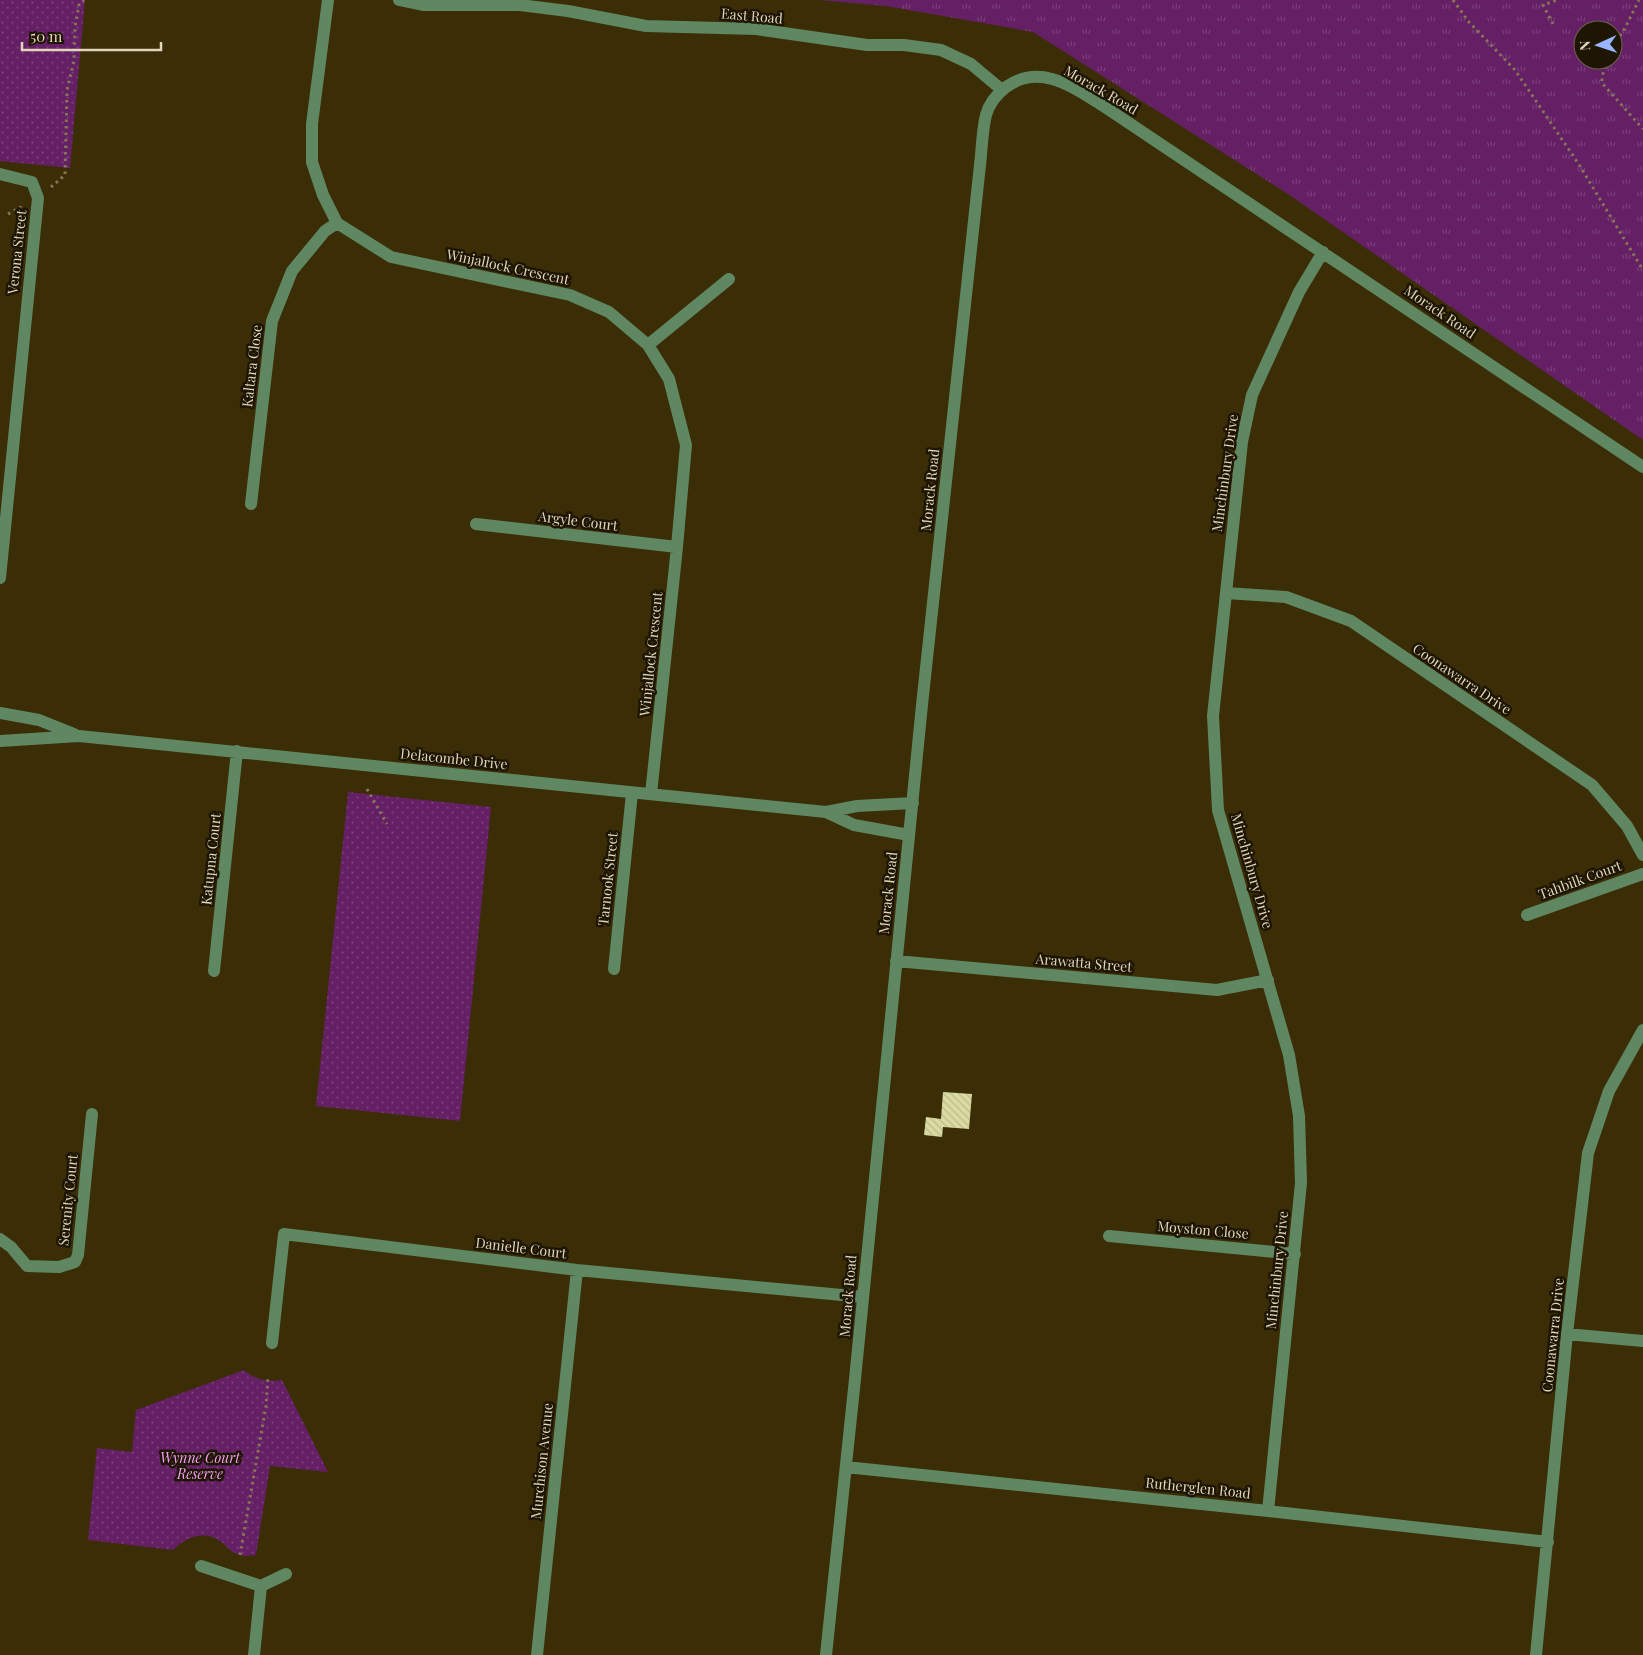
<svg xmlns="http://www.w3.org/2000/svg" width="1643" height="1655" font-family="'Playfair Display',serif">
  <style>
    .grass { fill: url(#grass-tufts); fill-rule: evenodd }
    .park { fill: url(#park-dots) }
    .building { fill: url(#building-back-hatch) }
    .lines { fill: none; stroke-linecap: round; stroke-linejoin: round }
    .path { stroke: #857856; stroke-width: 3; stroke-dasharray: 2.5 4; stroke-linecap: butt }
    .minor { stroke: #5e8762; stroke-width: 12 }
    .labels { text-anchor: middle; stroke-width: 5; stroke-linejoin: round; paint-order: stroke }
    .street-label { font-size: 14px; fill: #e1d6bc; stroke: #1e1603 }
    .park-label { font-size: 14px; font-style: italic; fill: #f79ef6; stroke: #1e1603 }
  </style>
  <defs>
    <pattern id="grass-tufts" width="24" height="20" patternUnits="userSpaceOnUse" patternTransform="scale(1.25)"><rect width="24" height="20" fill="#641f65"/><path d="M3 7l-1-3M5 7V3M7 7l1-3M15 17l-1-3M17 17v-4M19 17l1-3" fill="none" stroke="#7a3f79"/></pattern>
    <pattern id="park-dots" width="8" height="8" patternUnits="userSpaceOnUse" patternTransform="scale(1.25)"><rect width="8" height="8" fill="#641f65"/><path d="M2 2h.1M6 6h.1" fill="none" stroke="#7a3f79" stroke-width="1.8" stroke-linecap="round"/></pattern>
    <pattern id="building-back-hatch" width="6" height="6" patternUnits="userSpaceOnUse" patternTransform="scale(1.25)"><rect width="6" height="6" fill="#dadaa3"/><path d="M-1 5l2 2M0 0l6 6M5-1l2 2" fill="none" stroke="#bcbb8e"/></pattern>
  </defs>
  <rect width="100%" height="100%" fill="#3b2d05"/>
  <path class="grass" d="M819,0H1643V440L1288,194L1033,32L886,6ZM1583,30H1613V60H1583Z"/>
  <path class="park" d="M0,0H85L70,168L0,161Z
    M348,792L491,807L460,1121L316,1106Z
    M244,1370C256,1380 266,1382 282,1380L328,1472L270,1466L256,1555C251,1555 245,1557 240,1555C231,1553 227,1546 220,1541C204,1530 186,1537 173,1550L88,1540L97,1448L132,1452L136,1410Z"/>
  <path class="building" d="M943,1092L972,1094L969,1129L943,1127L942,1137L924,1135L926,1117L941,1119Z"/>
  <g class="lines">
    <path class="path" d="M1453,0L1469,22L1515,70L1578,163L1643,270
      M1553,24L1543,5L1557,0
      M1613,47L1625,28L1639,0
      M1608,60L1602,76V83L1643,129
      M51,187L65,175L67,90L74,61L75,27L79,5L84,0
      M8,214L23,206
      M367,789L387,824
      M240,1555L266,1406L268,1377"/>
    <path class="minor" d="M328,0L312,124V162L323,195L337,223L391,257L570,295L609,312L648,345L669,379L686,445L677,547L651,794
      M399,0L423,5H520L568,11L646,26L756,29L867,45H904L941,50L971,64L1002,90
      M0,174L32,182L38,198L0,578
      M648,345L729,279
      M251,504L272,321L292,271L325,231L337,223
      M476,524L677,547
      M1226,593L1286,597L1351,621L1592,785L1627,826L1643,855
      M0,713L39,720L74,734
      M0,741L79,736L826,812L857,806L913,803
      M826,812L854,825L909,835
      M1527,915L1643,874
      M896,961L1217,990L1268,980
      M614,969L632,793
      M214,971L237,751
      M1109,1236L1295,1254
      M0,1239L11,1247L27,1266L59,1267L75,1262L78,1255L92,1114
      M1567,1334L1643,1341
      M272,1343L284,1234L577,1270L863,1297
      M846,1467L1268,1511L1548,1542
      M1268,1511L1301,1183L1299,1116L1289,1055L1218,810L1213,716L1242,442L1252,395L1299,292L1323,252
      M201,1566L261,1586L254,1655
      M261,1586L286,1574
      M537,1655L577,1270
      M826,1655L855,1379L922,705L980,165C982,149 982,131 986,115C989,104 997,94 1006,87C1041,62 1074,88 1105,107L1643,467
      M1536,1655L1567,1334L1588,1153L1609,1091L1643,1030"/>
  </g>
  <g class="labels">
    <g class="street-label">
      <text transform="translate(752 16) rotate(5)" y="5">East Road</text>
      <text transform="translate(1101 90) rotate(30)" y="5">Morack Road</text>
      <text transform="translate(17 252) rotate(-84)" y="5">Verona Street</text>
      <text transform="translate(508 267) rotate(12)" y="5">Winjallock Crescent</text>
      <text transform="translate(1440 312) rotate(34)" y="5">Morack Road</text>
      <text transform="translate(252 366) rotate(-83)" y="5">Kaltara Close</text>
      <text transform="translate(1225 473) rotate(-82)" y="5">Minchinbury Drive</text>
      <text transform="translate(930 490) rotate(-84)" y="5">Morack Road</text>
      <text transform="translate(578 521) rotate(7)" y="5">Argyle Court</text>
      <text transform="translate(651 654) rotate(-84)" y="5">Winjallock Crescent</text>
      <text transform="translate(1462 679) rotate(34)" y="5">Coonawarra Drive</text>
      <text transform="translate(454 759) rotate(6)" y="5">Delacombe Drive</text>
      <text transform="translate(211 859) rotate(-84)" y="5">Katupna Court</text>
      <text transform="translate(1252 871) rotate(74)" y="5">Minchinbury Drive</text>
      <text transform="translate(608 879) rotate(-84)" y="5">Tarnook Street</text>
      <text transform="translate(1580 880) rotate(-20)" y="5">Tahbilk Court</text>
      <text transform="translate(888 893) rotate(-84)" y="5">Morack Road</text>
      <text transform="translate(1084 963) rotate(5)" y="5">Arawatta Street</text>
      <text transform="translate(68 1200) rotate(-84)" y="5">Serenity Court</text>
      <text transform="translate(1203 1230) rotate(5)" y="5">Moyston Close</text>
      <text transform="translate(521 1248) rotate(7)" y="5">Danielle Court</text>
      <text transform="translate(1277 1270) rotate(-84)" y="5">Minchinbury Drive</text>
      <text transform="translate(848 1296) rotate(-85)" y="5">Morack Road</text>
      <text transform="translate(1553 1335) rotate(-84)" y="5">Coonawarra Drive</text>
      <text transform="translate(542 1461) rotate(-84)" y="5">Murchison Avenue</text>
      <text transform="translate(1198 1488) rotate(6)" y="5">Rutherglen Road</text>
    </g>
    <g class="park-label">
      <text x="200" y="1463">Wynne Court<tspan x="200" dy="16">Reserve</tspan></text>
    </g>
  </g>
  <g transform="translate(1598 45) rotate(267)"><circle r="24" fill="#1e1603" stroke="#6c634d"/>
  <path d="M0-4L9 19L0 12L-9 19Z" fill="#99b5fd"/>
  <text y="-8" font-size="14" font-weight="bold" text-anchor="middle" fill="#e1d6bc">N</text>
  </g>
  <path d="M22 42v8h139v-8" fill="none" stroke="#e1d6bc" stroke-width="2.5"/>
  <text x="30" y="42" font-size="15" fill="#e1d6bc" stroke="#1e1603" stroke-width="4" paint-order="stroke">50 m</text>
</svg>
